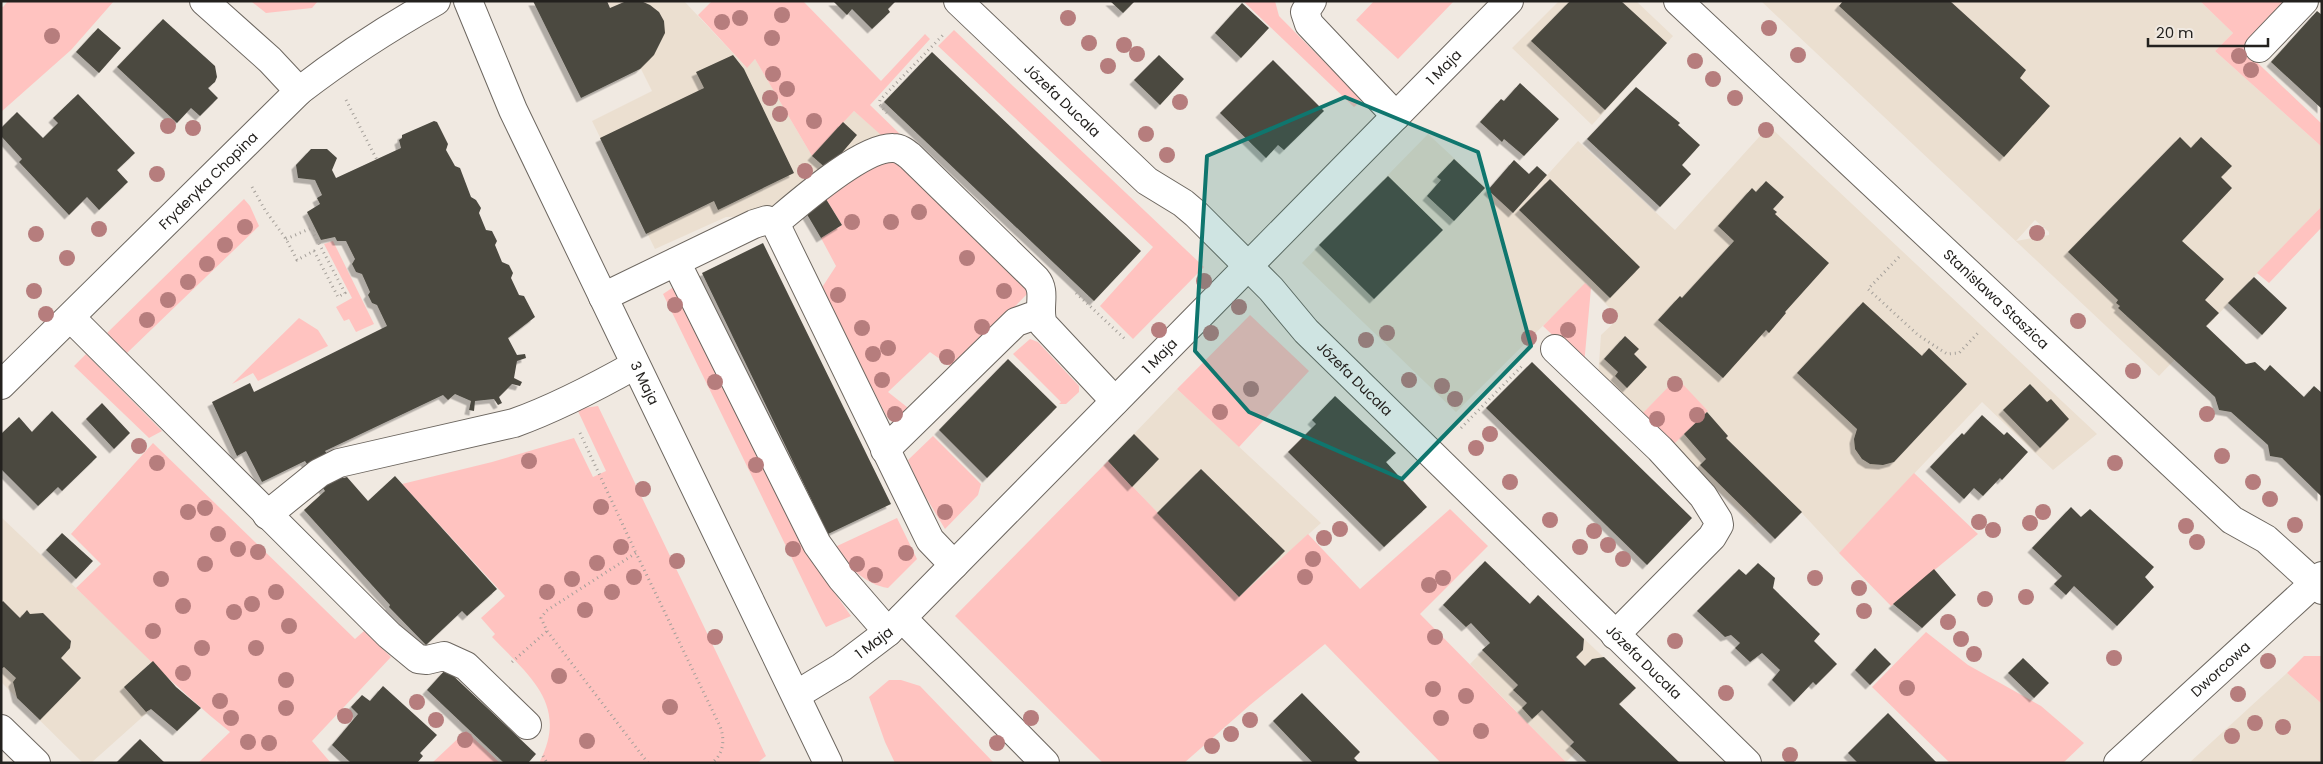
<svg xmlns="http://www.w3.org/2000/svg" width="2323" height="764" font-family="Poppins,sans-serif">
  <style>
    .built { fill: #ebdfd0; fill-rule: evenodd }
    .green { fill: #ffc3c0 }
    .building { fill: #4b4940; filter: url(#shadow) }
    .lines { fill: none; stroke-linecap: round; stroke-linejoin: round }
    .minor-casing { stroke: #6d6760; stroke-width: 30 }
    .path { stroke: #a5a09a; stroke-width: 3; stroke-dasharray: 1 4; stroke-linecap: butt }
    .minor { stroke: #fff; stroke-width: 28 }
    .tree { fill: #b67d7d }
    .marked { fill: #0f766e; fill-opacity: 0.2; stroke: #0f766e; stroke-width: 4; stroke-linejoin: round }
    .labels { text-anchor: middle; stroke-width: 5; stroke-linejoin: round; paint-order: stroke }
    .street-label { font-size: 14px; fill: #23211e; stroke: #f0e9e1 }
  </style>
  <defs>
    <filter id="shadow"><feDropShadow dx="-4.5" dy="4.5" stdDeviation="0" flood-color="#0004"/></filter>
  </defs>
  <rect width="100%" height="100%" fill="#f0e9e1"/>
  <path class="built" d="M607,1H684L746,67L755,59L812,156L854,111L882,135L763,216L726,217L655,249L592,121L652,91Z
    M1559,1H1636L1673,36L1592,125L1512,48Z
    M1761,1H2200L2233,33L2215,51L2322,147V206L2159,376ZM2035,220L2049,232V235L2016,241Z
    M1769,126L2097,434L2053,470L1982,402L1839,553L1787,497L1755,525L1671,447L1708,411L1677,379L1640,416L1598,377L1601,335L1619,318L1586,283L1456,412L1302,263L1428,134L1513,213L1578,141L1675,230Z
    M1177,389L1321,523L1239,597L1108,461Z
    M1,517L153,661L176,687L91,763H83L1,682Z
    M1538,595L1636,688L1607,716L1603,713L1570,745L1576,752L1566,762L1470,664Z
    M2287,673L2322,704V763H2189Z"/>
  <path class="green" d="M8,1H114L71,50L1,112V6L3,7Z
    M318,1L312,8L266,13L252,2Z
    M712,1H803L881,81L925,34L930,39L870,105L903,137L873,141L881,135L854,111L812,156L755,59L747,68L698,15Z
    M1243,1H1275L1279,16L1362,100L1354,107Z
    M1374,1H1454L1398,59L1356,20Z
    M2200,1H2290L2245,51L2322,124V147L2215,51L2233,33Z
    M954,30L1204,267L1133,339L1100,306L1153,247L938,46Z
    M892,161L900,163L1026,281L1029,292L954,369L930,352L888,392L912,411L894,423L887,417L821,289L836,266L821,238L842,225L826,199L828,194L872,167Z
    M244,199L250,206L259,226L127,353L107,333Z
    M2322,206V227L2269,283L2257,273Z
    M333,241L374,324L356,332L349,319L344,321L336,307L352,298L324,244Z
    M1585,283L1591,288L1584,365L1543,326Z
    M679,287L829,585L851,616L826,627L822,620L663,294L672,288Z
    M1250,315L1309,371L1239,447L1177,389Z
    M299,318L318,330L328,346L258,381L253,373L232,384Z
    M1030,339L1038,342L1079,386V392L1066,404H1059L1061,402L1013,354Z
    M86,354L162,431L149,438L74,366Z
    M1677,378L1708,411L1671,447L1640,416Z
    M598,406L766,756L757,763H541L540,761C569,704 528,675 492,637L495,634L481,618L505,596L402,484L492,462L574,438L593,477L606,471L577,409Z
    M933,436L981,484L978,495L945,529L921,489L908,460Z
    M153,443L355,639L364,631L391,657L312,741L331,763H288L287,761L284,763H198L230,732C175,688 127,637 76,588L101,564L71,534Z
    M1108,461L1239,597L1308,534L1360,589L1450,509L1488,546L1420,614L1566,762L1441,763L1325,644L1250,705L1184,763H1103L955,616Z
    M1914,473L1978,534L1891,606L1839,553Z
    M897,518L917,559L888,588C866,585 846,565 835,547Z
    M1926,632L1968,665L2041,706L2084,743L2063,763H1950L1872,687Z
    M2304,656H2322V704L2287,673Z
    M889,680H901L920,686L994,763H895L885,742L869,697Z
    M466,731L500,763H432Z"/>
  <path class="building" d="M533,1H607L610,8L624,2L641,1L650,5L659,12L664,21L665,33L654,55L640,69L581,98Z
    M833,1H896L888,9L890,12L872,29L852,9L847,15Z
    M1110,1H1135L1123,13Z
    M1570,1H1621L1667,43L1605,110L1531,41Z
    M1843,1H1950L2026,70L2020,78L2050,106L2004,157L1839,6Z
    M1242,3L1269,28L1241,58L1215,33Z
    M2317,11L2322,15V109L2271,62Z
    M163,19L215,66L217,77L215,82L208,88L218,98L200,116L191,108L177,123L117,67Z
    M98,28L121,48L99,73L76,52Z
    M932,52L1141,251L1094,301L884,102Z
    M733,55L744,69L794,173L718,210L714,201L646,234L600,138L704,88L696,72Z
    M1159,55L1184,79L1160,105L1134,80Z
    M1273,60L1324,111L1284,150L1278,145L1266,158L1220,113Z
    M1520,83L1559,119L1524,156L1504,139L1502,142L1480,122L1501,99L1504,101Z
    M1636,87L1680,123L1678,125L1700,145L1682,165L1691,174L1660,207L1587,139Z
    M78,94L135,153L117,170L128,182L99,210L87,197L69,215L19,162L22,159L1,136V128L17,112L43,138L58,123L53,118Z
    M434,121L437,122L448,144L446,150L455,166L460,168L471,197L476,200L481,208L479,213L486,230L492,231L497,241L495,245L502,262L509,265L513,273L511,278L519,295L524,296L535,317L508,338L517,355L525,354L526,358L517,361L514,378L522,382L520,386L512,384L499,397L502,403L498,405L494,399L475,401L474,411L469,410L471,401L455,394L448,400L443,395L325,451L343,478L347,477L368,501L395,476L497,589L467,616L462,611L426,645L389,607L390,605L304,510L325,491L305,461L262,482L246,451L237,456L212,402L250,383L254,392L387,326L377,305L372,303L368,295L370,292L362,274L356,272L352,264L355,259L346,241H337L335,237L321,240L307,212L320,204L317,198L322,195L315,180L298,178L296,165L311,149H327L337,158L332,170L336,178L401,148L399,140L402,138V135Z
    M843,122L857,135L840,155L842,159L828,170L812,156Z
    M2180,137L2191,148L2201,137L2232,166L2221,177L2232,188L2182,241L2224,279L2205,300L2219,313L2206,326L2246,364L2255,362L2265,371L2270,365L2304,397L2314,386L2322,393V497L2282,458L2270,456L2268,445L2231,412L2219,410L2215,397L2118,308L2120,306L2116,303L2118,300L2068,252Z
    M1454,159L1485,188L1454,221L1427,196L1441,180L1437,177Z
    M1514,160L1529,174L1537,166L1547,175L1513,213L1488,190Z
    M1388,176L1443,230L1374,299L1319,245Z
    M1550,179L1640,267L1610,298L1519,210Z
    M1766,181L1784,197L1773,209L1777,212L1775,214L1829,263L1785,312L1786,313L1769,333L1766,330L1723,378L1658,320L1680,296L1682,298L1734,241L1718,226L1752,188L1756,192Z
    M826,199L842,225L821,238L805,211Z
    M763,243L891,504L828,534L702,273Z
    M2254,277L2287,308L2262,335L2228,303Z
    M1863,302L1922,356L1929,348L1967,384L1894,462L1883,465L1870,464L1862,459L1855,449L1854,439L1857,429L1797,373Z
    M1625,336L1639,349L1634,354L1647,367L1627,388L1615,376L1618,372L1604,359Z
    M1008,359L1057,407L987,478L939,430Z
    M1532,362L1692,518L1647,565L1486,408Z
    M2030,384L2047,402L2051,399L2069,419L2040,448L2003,410Z
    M1335,396L1396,453L1386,462L1427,507L1384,547L1288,452L1316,424L1312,420Z
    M102,403L130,433L114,449L86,419Z
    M52,411L97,457L62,491L58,487L38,506L1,469V434L19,417L32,432Z
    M1707,412L1728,436L1726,438L1802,512L1775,539L1700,465L1706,459L1684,434Z
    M1982,415L2004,435L2007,432L2028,452L2002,480L2000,478L1983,496L1974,488L1964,499L1930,467L1962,433L1964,435Z
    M1134,434L1159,459L1132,487L1108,461Z
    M1201,469L1285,551L1239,597L1157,513Z
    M2071,507L2081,517L2090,509L2154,567L2145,577L2154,587L2117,626L2074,586L2066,595L2054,584L2062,576L2032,548Z
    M62,533L93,561L76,579L46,550Z
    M1485,561L1530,604L1538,595L1584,639L1583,650L1576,657L1585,666L1592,659L1604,657L1636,688L1619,704L1680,763H1588L1570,746L1574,742L1542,710L1532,719L1522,708L1527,703L1513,690L1518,685L1482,650L1490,643L1471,623L1466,627L1443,605Z
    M1758,563L1775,578L1773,588L1820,634L1814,641L1837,664L1816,685L1813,682L1794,702L1772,680L1780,670L1762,653L1750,662L1735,648L1740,643L1731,635L1725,637L1697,611L1739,569L1746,575Z
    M1934,569L1956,595L1922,628L1893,604Z
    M3,601L20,618L27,610L30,614L43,613L71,641L70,648L61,658L81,678L40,720L17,698L13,682L16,678L4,667L1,669V603Z
    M1875,648L1891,664L1870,685L1855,670Z
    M2023,658L2049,683L2034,698L2008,673Z
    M153,661L176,687L201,708L177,731L151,709L146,712L124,687Z
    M446,669L536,754L528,763H504L427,690Z
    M383,686L437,735L420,753L423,756L417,763H351L332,745L358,714L351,707L362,695L370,701Z
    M1302,693L1360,752L1354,758L1359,763H1313L1273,721Z
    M1888,713L1937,763H1858L1848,753Z
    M140,739L165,763H116Z"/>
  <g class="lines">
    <g class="minor-casing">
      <g id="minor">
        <path d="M204,1L270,60L299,91"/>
        <path id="s1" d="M468,1L513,110L828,763"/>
        <path id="s2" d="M958,1L1147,181L1183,203L1196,214L1271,289L1306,331L1747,763"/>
        <path d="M1312,1L1305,12L1309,24L1396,116"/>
        <path id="s3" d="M1678,1L2232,520L2266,539L2322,590"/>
        <path d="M2259,48L2304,1"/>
        <path d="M775,223C799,203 862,147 893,148C900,148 905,152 910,156L1036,279C1047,292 1037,308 1043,324L1115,401"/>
        <path d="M676,262L817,544L842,579L888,632"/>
        <path d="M603,297L754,224L767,220L775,223L930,540L954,565"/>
        <path d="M71,318L389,635L418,659L427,660L444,656L466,666L527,725"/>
        <path d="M1555,349L1660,449L1703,496L1718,520L1719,525L1712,537L1615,635"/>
        <path id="s4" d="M1,385L299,91C343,57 388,28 436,1"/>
        <path d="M885,450L1016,322L1030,317L1040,316"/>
        <path d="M267,515L319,473L339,463L514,423C556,408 596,387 635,365"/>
        <path d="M902,618L1045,763"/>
        <path id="s5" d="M796,695L842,667L888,632L1509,1"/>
        <path d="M1,729L36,763"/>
        <path id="s6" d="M2118,763L2322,576"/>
      </g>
    </g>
    <path class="path" d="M346,100L377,160
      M887,113L879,104L880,100L943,35
      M252,187L265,210L286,239L297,260L314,251L338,297L345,293L313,232L315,230
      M286,239L314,227
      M1899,257L1868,289L1918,335L1947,354L1959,353L1979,332
      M1076,293L1126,340
      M1461,428L1523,365
      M580,433L636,553
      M512,662L547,631
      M543,756L547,763
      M648,763L547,631L541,618L546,611L636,553L720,726C725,740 724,753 712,763"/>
    <use href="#minor" class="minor"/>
  </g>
  <g class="tree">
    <circle cx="782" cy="15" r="8"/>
    <circle cx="740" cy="18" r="8"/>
    <circle cx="1068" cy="18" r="8"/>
    <circle cx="722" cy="22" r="8"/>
    <circle cx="1769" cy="28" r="8"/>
    <circle cx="52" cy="36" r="8"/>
    <circle cx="772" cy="38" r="8"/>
    <circle cx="1089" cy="43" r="8"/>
    <circle cx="1124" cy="45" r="8"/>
    <circle cx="1137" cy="54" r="8"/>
    <circle cx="1798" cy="55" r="8"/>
    <circle cx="2239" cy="56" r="8"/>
    <circle cx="1695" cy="61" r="8"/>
    <circle cx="1108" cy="66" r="8"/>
    <circle cx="2251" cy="70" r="8"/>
    <circle cx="773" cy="74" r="8"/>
    <circle cx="1713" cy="79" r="8"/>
    <circle cx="787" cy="89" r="8"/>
    <circle cx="770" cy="98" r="8"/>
    <circle cx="1735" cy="98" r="8"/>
    <circle cx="1180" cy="102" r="8"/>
    <circle cx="780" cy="114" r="8"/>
    <circle cx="814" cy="121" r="8"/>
    <circle cx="168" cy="126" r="8"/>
    <circle cx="193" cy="128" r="8"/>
    <circle cx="1766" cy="130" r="8"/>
    <circle cx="1146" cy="134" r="8"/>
    <circle cx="1167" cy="155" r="8"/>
    <circle cx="805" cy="171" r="8"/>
    <circle cx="157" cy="174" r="8"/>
    <circle cx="919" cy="212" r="8"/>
    <circle cx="852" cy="222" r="8"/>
    <circle cx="891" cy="222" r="8"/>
    <circle cx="245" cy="227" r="8"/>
    <circle cx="99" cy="229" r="8"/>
    <circle cx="2037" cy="233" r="8"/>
    <circle cx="36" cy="234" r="8"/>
    <circle cx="225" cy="245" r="8"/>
    <circle cx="67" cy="258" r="8"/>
    <circle cx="967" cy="258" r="8"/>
    <circle cx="207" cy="264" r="8"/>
    <circle cx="1204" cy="281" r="8"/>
    <circle cx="188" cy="282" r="8"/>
    <circle cx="34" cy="291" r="8"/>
    <circle cx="1004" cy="291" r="8"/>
    <circle cx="838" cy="295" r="8"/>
    <circle cx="168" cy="300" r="8"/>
    <circle cx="675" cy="305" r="8"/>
    <circle cx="1239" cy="307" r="8"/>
    <circle cx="46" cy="314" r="8"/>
    <circle cx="1610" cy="316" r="8"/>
    <circle cx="147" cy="320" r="8"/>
    <circle cx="2078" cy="321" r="8"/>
    <circle cx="982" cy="327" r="8"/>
    <circle cx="862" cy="328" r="8"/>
    <circle cx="1159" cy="330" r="8"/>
    <circle cx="1568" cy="330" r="8"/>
    <circle cx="1211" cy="333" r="8"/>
    <circle cx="1387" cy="333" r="8"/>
    <circle cx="1529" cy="338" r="8"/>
    <circle cx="1366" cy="340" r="8"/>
    <circle cx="888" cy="348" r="8"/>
    <circle cx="873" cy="354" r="8"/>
    <circle cx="947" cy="357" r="8"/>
    <circle cx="2133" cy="371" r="8"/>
    <circle cx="882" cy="380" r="8"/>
    <circle cx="1409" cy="380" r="8"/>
    <circle cx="715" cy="382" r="8"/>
    <circle cx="1675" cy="384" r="8"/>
    <circle cx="1442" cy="386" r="8"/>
    <circle cx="1251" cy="389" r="8"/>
    <circle cx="1455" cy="399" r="8"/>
    <circle cx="1220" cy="412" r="8"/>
    <circle cx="895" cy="414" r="8"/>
    <circle cx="2207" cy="414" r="8"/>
    <circle cx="1697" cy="415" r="8"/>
    <circle cx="1657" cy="419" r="8"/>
    <circle cx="1490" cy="434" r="8"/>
    <circle cx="139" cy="446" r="8"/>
    <circle cx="1476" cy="448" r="8"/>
    <circle cx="2222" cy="456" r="8"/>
    <circle cx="529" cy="461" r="8"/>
    <circle cx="157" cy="463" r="8"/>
    <circle cx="2115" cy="463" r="8"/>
    <circle cx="756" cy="465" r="8"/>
    <circle cx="1510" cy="482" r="8"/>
    <circle cx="2253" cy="482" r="8"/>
    <circle cx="643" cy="489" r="8"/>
    <circle cx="2270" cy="499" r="8"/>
    <circle cx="601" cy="507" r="8"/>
    <circle cx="205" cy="508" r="8"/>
    <circle cx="188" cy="512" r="8"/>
    <circle cx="945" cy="512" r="8"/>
    <circle cx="2043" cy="512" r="8"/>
    <circle cx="1550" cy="520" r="8"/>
    <circle cx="1979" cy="522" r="8"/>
    <circle cx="2030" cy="523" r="8"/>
    <circle cx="2295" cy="525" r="8"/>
    <circle cx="2186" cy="526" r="8"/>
    <circle cx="1340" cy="529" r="8"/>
    <circle cx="1993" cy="530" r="8"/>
    <circle cx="1594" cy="531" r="8"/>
    <circle cx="218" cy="534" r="8"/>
    <circle cx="1324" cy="538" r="8"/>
    <circle cx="2197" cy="542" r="8"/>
    <circle cx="1608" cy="545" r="8"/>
    <circle cx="621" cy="547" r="8"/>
    <circle cx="1580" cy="547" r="8"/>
    <circle cx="238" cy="549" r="8"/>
    <circle cx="793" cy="549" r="8"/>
    <circle cx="258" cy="552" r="8"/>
    <circle cx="906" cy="553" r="8"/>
    <circle cx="1313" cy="559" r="8"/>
    <circle cx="1623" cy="559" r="8"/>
    <circle cx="677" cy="561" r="8"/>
    <circle cx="597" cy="563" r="8"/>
    <circle cx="205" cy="564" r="8"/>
    <circle cx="857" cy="564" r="8"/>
    <circle cx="875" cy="575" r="8"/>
    <circle cx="634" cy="577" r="8"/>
    <circle cx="1305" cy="577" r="8"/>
    <circle cx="1443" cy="578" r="8"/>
    <circle cx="1815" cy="578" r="8"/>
    <circle cx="161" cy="579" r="8"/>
    <circle cx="572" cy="579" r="8"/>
    <circle cx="1429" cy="585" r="8"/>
    <circle cx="1859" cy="588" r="8"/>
    <circle cx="276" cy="592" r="8"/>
    <circle cx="547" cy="592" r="8"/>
    <circle cx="612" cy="592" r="8"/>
    <circle cx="2026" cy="597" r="8"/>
    <circle cx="1985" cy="599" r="8"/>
    <circle cx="252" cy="604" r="8"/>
    <circle cx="183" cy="606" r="8"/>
    <circle cx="585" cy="610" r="8"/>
    <circle cx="1864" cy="611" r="8"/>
    <circle cx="234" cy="612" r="8"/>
    <circle cx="1948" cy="622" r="8"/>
    <circle cx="289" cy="626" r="8"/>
    <circle cx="153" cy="631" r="8"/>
    <circle cx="715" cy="637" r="8"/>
    <circle cx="1435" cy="637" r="8"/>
    <circle cx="1961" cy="639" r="8"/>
    <circle cx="1675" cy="641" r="8"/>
    <circle cx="202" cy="648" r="8"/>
    <circle cx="256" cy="648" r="8"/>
    <circle cx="1974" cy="654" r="8"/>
    <circle cx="2114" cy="658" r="8"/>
    <circle cx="2268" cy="661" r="8"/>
    <circle cx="183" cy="673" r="8"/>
    <circle cx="559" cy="676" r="8"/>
    <circle cx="286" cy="680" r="8"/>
    <circle cx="1907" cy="688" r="8"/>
    <circle cx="1433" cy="689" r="8"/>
    <circle cx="1726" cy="693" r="8"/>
    <circle cx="2238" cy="694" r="8"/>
    <circle cx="1466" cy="696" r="8"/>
    <circle cx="220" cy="701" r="8"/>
    <circle cx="417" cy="702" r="8"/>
    <circle cx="670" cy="707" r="8"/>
    <circle cx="286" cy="708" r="8"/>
    <circle cx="345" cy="716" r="8"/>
    <circle cx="231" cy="718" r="8"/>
    <circle cx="1031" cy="718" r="8"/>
    <circle cx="1441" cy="718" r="8"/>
    <circle cx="436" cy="720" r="8"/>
    <circle cx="1250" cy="720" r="8"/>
    <circle cx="2255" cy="723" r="8"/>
    <circle cx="2283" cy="727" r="8"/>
    <circle cx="1481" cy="731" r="8"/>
    <circle cx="1231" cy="734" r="8"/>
    <circle cx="2232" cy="736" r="8"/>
    <circle cx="465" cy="740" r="8"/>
    <circle cx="587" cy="741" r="8"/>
    <circle cx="248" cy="742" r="8"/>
    <circle cx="269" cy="743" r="8"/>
    <circle cx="997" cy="743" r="8"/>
    <circle cx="1212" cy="746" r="8"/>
    <circle cx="1790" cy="755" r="8"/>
  </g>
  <path class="marked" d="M1345,97L1478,152L1531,346L1402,479L1249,412L1195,351L1207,156Z"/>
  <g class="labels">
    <g class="street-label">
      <text dy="5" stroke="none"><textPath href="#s5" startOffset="904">1 Maja</textPath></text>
      <text dy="5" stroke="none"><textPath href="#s2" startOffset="144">Józefa Ducala</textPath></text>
      <text dy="5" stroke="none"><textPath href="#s4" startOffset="291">Fryderyka Chopina</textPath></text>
      <text dy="5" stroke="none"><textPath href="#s3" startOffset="436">Stanisława Staszica</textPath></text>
      <text dy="5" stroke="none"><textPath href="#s5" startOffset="499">1 Maja</textPath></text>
      <text dy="5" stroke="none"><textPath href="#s2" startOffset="549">Józefa Ducala</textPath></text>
      <text dy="5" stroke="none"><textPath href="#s1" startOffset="421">3 Maja</textPath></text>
      <text dy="5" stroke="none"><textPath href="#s5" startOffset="94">1 Maja</textPath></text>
      <text dy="5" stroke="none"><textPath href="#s2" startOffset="954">Józefa Ducala</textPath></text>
      <text dy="5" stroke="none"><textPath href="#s6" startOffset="139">Dworcowa</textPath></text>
    </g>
  </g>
  <rect width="2323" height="764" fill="none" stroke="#23211e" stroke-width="5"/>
  <path d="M2148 38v8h120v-8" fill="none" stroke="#23211e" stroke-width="2.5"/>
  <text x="2156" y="38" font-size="15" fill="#23211e" stroke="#f0e9e1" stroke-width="4" paint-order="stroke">20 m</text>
</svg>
